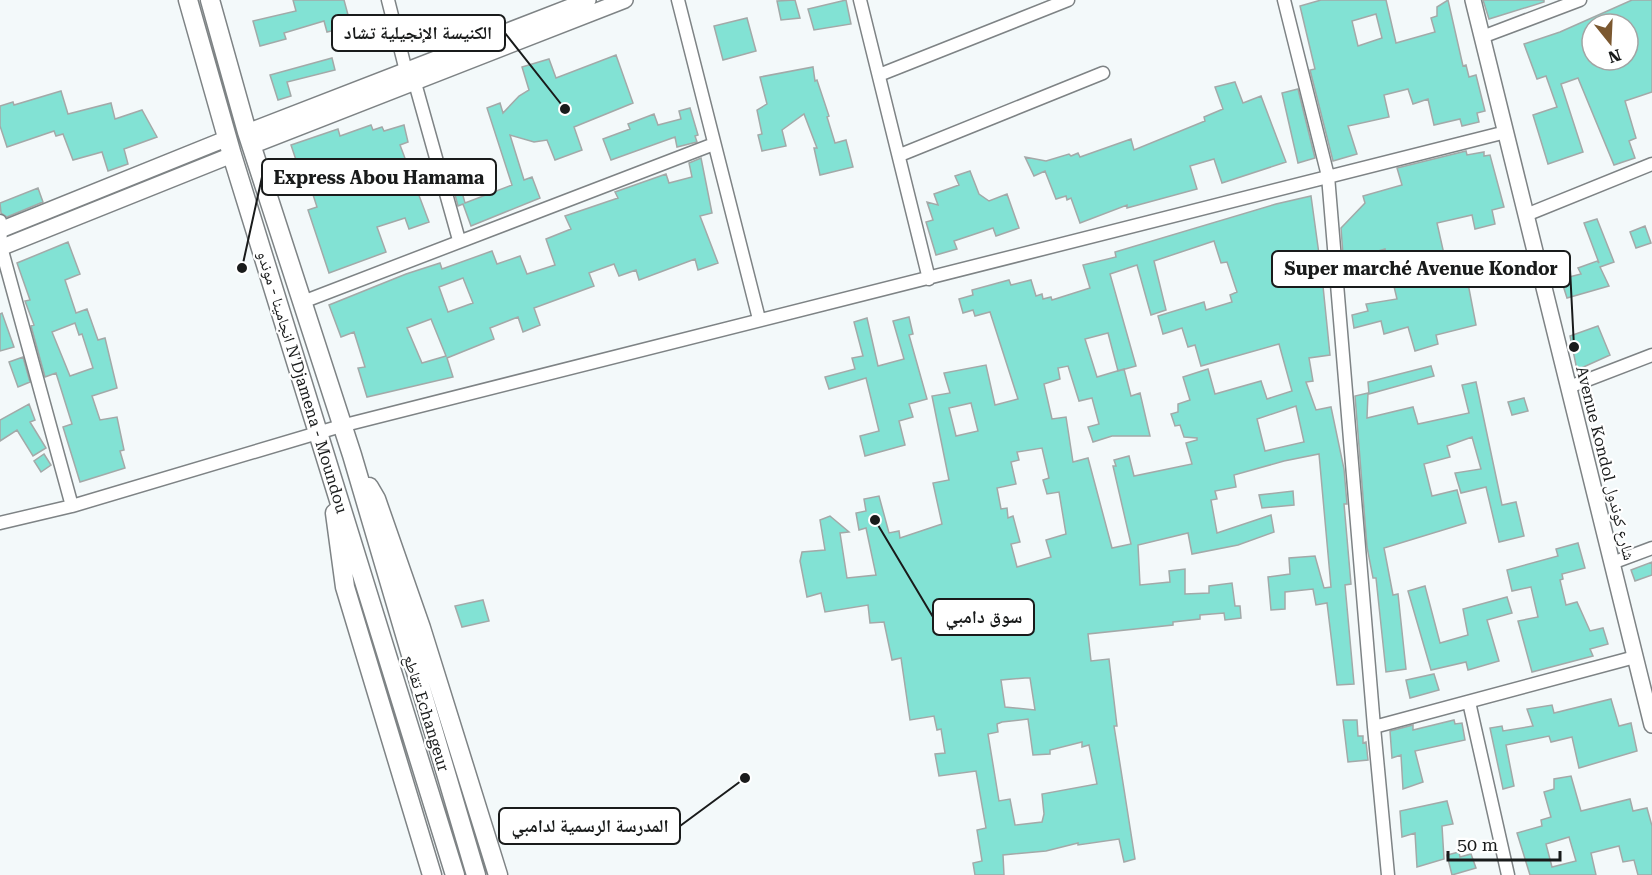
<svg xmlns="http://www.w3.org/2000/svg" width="1652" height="875" font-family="'Roboto Serif','Noto Naskh Arabic',serif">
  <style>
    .building { fill: #82e2d4; stroke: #a3a9a8; stroke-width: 1.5; fill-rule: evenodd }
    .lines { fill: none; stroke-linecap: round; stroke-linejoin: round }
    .minor-casing { stroke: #7e8385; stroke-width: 15 }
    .tertiary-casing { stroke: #7e8385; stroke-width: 18 }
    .primary-casing { stroke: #7e8385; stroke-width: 21 }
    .minor { stroke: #fff; stroke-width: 12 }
    .tertiary { stroke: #fff; stroke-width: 15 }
    .primary { stroke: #fff; stroke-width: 18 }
    .labels { text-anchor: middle; stroke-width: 4.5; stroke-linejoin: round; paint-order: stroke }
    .street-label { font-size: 16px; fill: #191b1b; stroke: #fff }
    .leader { fill: none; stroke: #191b1b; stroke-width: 2 }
    .callout-dot { fill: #191b1b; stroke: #fff; stroke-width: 2 }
    .callout { fill: #fff; stroke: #191b1b; stroke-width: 2 }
    .callout-label { font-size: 18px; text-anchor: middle; font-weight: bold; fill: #191b1b }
  </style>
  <rect width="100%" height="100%" fill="#f3f9fa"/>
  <path class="building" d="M293,0H344L351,26L327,32L324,21L284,33L286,39L260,46L253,21L296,11Z
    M795,0L800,18L781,20L777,1Z
    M846,0L851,24L814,30L808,9Z
    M1321,0H1386L1396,43L1435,32L1431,18L1437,16V7L1448,0L1463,66L1466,65L1469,77L1476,75L1485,111L1477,113L1479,122L1462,126L1460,119L1434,125L1428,99L1413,104L1408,89L1384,95L1389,117L1348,126L1357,154L1333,161L1310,70L1315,69L1300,6ZM1376,14L1382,38L1358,46L1352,21Z
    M1483,0H1544V2L1489,19Z
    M1632,0H1652V92L1625,101L1636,138L1629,141L1635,158L1614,165L1578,78L1561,84L1583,152L1548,164L1533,115L1557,107L1546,76L1537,79L1524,44L1560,32ZM1592,24H1628V60H1592Z
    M747,18L756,51L723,60L714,26Z
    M616,55L633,103L574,127L582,150L555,160L547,140L534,142L510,135L524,180L532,177L540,198L471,226L463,204L458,206L447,165L454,163L465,203L512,185L487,108L500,103L503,113L519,96L529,90L522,67L549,59L556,78Z
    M332,58L335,70L287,82L291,96L278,100L270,75Z
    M813,67L815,81L817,80L829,116L827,117L835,143L846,140L853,167L820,175L814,148H817L804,114L782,130L786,146L762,151L758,135L762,134L757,110L767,104L760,77Z
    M1235,82L1243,103L1261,96L1286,162L1222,183L1214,159L1190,166L1197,189L1127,208V205L1080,223L1071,198L1067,200L1066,196L1056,199L1045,171L1034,176L1025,157L1046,161L1069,154L1071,156L1078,153L1080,157L1131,139L1134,150L1205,121L1204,117L1223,109L1215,87Z
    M1298,89L1315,158L1298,163L1282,93Z
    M61,91L68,114L111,103L115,119L142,110L157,137L124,149L128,164L108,171L102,152L73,160L63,134L56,136L54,131L7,147L0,126V106L13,102L14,105Z
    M690,108L698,135L695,136L697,142L677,147L675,137L611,160L603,139L630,129L628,124L654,114L658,125L681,119L679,111Z
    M371,125L373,130L382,127L384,131L404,125L408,142L400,145L429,222L409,229L405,218L377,227L386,252L329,273L308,210L317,207L305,170L300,172L291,145L338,129L340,136Z
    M1466,151L1467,155L1484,152V156L1490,155L1504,207L1492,210L1495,224L1475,229L1472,215L1437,223L1446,263L1487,252L1491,266L1466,273L1476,325L1436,335L1438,344L1415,351L1408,327L1384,334L1381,321L1354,328L1352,315L1368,311L1366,304L1397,299L1385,249L1352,259L1355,276L1347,277L1348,282H1345L1341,228L1365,203L1363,196L1402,185L1397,168Z
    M701,158L712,213L700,216L718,263L698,270L695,259L639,280L636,270L619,276L614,264L589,273L594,286L534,308L540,325L523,332L518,317L490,328L494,339L447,358L453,377L367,397L358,368L365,367L354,332L341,337L329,305L406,274L440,263L442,269L492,251L497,264L520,256L527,274L555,265L546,239L571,229L565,216L618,198L615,192L666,174L669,183L692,177L689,163ZM463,278L473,303L448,312L439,287ZM431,319L446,356L422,363L407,328Z
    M970,171L979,194L989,201L1007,194L1019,228L996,236L993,228L954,241L957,249L936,255L926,222L933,220L927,202L938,205L934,194L959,185L955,176Z
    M38,188L43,202L7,217L1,213L0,203Z
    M1311,196L1319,254L1326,252L1329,285L1323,286L1330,355L1309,358L1313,381L1306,382L1316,410L1331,407L1344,469L1347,504H1344L1351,584L1345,585L1354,684L1337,685L1327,603L1316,605L1313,589L1285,592V609L1271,610L1268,577L1290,574L1289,558L1315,556L1324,588L1331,587L1319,454L1284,461L1234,475L1236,487L1215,491L1217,499L1211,500L1217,533L1271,515L1274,532L1238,545L1192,554L1188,533L1138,545L1140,585L1170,582L1169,571L1185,569V594L1209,593V586L1232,583L1235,606H1240L1241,618L1225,620L1224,613L1200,615V619L1173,622V625L1088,634L1091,661L1109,659L1117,726H1114L1135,859L1124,862L1119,839L1078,845V843L1046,851L1003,855L1004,875H975L973,863L982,861L977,830L986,828L976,771L939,776L935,754L945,753L941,729L937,730L934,716L910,720L901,658L892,660L884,622L870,623L868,605L825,612L821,593L807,597L800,561L802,552L825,550L820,520L830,516L849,532L840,533L847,578L876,575L866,528L859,530L856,513L866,511L864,499L879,496L889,533L899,531L900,538L942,524L933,483L949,480L932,396L950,393L944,373L986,365L995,405L1018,399L990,312L975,316L973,310L963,313L959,299L973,295L972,290L1009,280L1011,285L1031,280L1036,296L1042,294L1043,299L1051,297L1052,300L1090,288L1083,265L1116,257L1115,252L1276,204ZM1214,241L1221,263L1227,262L1237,292L1230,295L1232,302L1206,310L1204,302L1158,316L1163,334L1182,328L1188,347L1195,345L1201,366L1279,344L1292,391L1267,399L1261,381L1215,394L1208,369L1183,377L1190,400L1178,404V412L1171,414L1175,426L1180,425L1184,437L1197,438V440L1186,443L1192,464L1134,476L1129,456L1114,460L1116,466H1113L1131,544L1112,548L1088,458L1073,462L1066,417L1052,419L1044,384L1060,379L1058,368L1068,366L1079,401L1092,398L1099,424L1088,427L1093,442L1112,436H1150L1140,393L1131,396L1124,369L1097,377L1085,339L1108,333L1118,371L1136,366L1110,274L1137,265L1151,315L1166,310L1154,261ZM971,403L978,431L956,436L949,408ZM1296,406L1304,442L1265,451L1257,419ZM1042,448L1049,478L1043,480L1047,494L1059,492L1066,534L1046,540L1051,557L1017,567L1011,544L1020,542L1013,516L1008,518L1007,508L1001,509L997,488L1016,484L1011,462L1019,460L1017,452ZM1025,678H1030L1035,710L1005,707L1001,680ZM1028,719L1033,755L1050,754V750L1082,742V747L1089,745L1097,784L1042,794L1044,814L1042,822L1015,825L1010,799L999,801L988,734L998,732L997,724L1002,722Z
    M1597,219L1614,262L1600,267L1609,286L1567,298L1561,279L1581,274L1578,268L1597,261L1599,263L1584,223Z
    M1645,226L1651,243L1636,248L1630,232Z
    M68,242L80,274L65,280L76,313L87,309L98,340L105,338L117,388L92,396L100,420L117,417L124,450L120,451L125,468L80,482L63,427L72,424L56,373L45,377L31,326L34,325L25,301L30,300L17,263ZM75,323L79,335L82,334L93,368L70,376L52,332Z
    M2,313L14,347L0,351V314Z
    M909,317L913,334L909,335L927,399L909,404L913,417L899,421L905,445L865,456L860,436L879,431L866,378L829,389L825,377L855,369L852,358L863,356L854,322L867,318L878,366L904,359L893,321Z
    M1598,326L1610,355L1577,370L1570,336Z
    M23,357L30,382L18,387L9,362Z
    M1431,366L1434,376L1369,394L1368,382Z
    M1476,382L1502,505L1516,502L1524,536L1499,542L1486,487L1461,493L1455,473L1481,469L1472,437L1447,446L1450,457L1424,464L1432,496L1457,490L1466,523L1384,548L1393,595L1398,594L1406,669L1386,672L1376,578H1373L1367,547L1355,396L1368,393L1367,418L1413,407L1418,424L1469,413L1462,385Z
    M1524,398L1528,411L1512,415L1508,402Z
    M29,404L35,420L30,422L46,448L33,456L17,430L0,441V420Z
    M44,454L51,465L41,472L34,461Z
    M1293,491L1294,505L1262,508L1259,495Z
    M1578,543L1585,568L1562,574L1563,579L1560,580L1566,605L1577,602L1590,631L1603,628L1608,644L1590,649L1593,656L1532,672L1518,621L1538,617L1531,587L1512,591L1507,570L1558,556L1556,549Z
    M1652,562V575L1635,581L1631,570Z
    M1425,586L1440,643L1468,635L1463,609L1507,597L1512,613L1487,620L1499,661L1468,670L1466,662L1431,670L1408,591Z
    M483,600L489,621L462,627L455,606Z
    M1434,674L1439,690L1410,698L1406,680Z
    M1611,699L1619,726L1631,723L1637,751L1579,768L1572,737L1551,742L1549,736L1506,745L1514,786L1503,789L1490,728L1502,726L1503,731L1533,726L1527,709L1552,705L1554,713Z
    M1343,720H1357L1358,736H1363V743L1366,742L1368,760L1348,762Z
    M1454,720L1455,724L1462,723L1465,740L1415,751L1423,782L1403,789L1401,755L1392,758L1390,731L1413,725V730Z
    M1571,776L1581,811L1630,799L1633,811L1647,808L1652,826V875H1638L1634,860L1623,862L1619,846L1591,853L1596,875H1530L1517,833L1542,826L1541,820L1551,817L1544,792L1554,789V779ZM1569,837L1576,861L1552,867L1546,844Z
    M1447,801L1453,824L1442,826L1444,859L1417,867L1415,833L1402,837L1400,811Z
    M1459,852L1460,857L1471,854L1476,868L1452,875L1447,855Z"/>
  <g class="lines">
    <g class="minor-casing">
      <path id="minor" d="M388,0L406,71
        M678,0L759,319
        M860,0L929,279
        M1284,0L1328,176L1374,727L1388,875
        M1482,37L1580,0
        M879,75L1068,0
        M415,83L459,240
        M900,155L1103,73
        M1526,215L1652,164
        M0,221L1,247L72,506
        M300,303L714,144
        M1569,387L1652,355
        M0,523L72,506L341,426L1506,132
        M1612,563L1652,548
        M1469,702L1508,875
        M1374,727L1635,657"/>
    </g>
    <g class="tertiary-casing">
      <path id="tertiary" d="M1473,0L1652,725
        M247,132L588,0
        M251,146L625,0
        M0,230L228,138
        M0,248L232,155"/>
    </g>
    <g class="primary-casing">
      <path id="primary" d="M188,0L232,155L455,875
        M210,0L247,132L352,455L476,875
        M369,487L376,499L421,628L498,875
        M335,513L345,587L432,875"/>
    </g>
    <use href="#minor" class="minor"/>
    <use href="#tertiary" class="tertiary"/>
    <use href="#primary" class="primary"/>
  </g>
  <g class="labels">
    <g class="street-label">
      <text transform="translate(303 382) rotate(73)" y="6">انجامينا - موندو N'Djamena - Moundou</text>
      <text transform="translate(1606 463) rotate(76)" y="6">Avenue Kondol شارع كوندول</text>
      <text transform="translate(427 713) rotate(73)" y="6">تقاطع Echangeur</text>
    </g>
  </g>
  <path class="leader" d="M565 109L505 33M242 268L262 177M1574 347L1570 269M875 520L933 617M745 778L680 826"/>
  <g class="callout-dot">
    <circle cx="565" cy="109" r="6"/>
    <circle cx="242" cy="268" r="6"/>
    <circle cx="1574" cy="347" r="6"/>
    <circle cx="875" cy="520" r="6"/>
    <circle cx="745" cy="778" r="6"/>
  </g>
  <g class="callout">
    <rect x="332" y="15" width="173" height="36" rx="6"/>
    <rect x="262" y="159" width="234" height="36" rx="6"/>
    <rect x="1272" y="251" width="298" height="36" rx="6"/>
    <rect x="933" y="599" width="101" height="36" rx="6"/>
    <rect x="499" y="808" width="181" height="36" rx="6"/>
  </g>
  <g class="callout-label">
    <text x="418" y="39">الكنيسة الإنجيلية تشاد</text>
    <text x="379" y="184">Express Abou Hamama</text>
    <text x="1421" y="275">Super marché Avenue Kondor</text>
    <text x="984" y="623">سوق دامبي</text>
    <text x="590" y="832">المدرسة الرسمية لدامبي</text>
  </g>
  <g transform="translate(1610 42) rotate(162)"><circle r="28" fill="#ffffff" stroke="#a3a4a4" stroke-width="1.5"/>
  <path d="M0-4.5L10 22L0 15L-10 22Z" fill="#7b5830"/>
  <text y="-9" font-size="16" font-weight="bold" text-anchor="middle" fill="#191b1b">N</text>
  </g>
  <path d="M1448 851v9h112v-9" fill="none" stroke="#191b1b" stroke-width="3"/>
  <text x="1457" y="851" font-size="18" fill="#191b1b" stroke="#ffffff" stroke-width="4.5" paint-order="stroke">50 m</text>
</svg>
